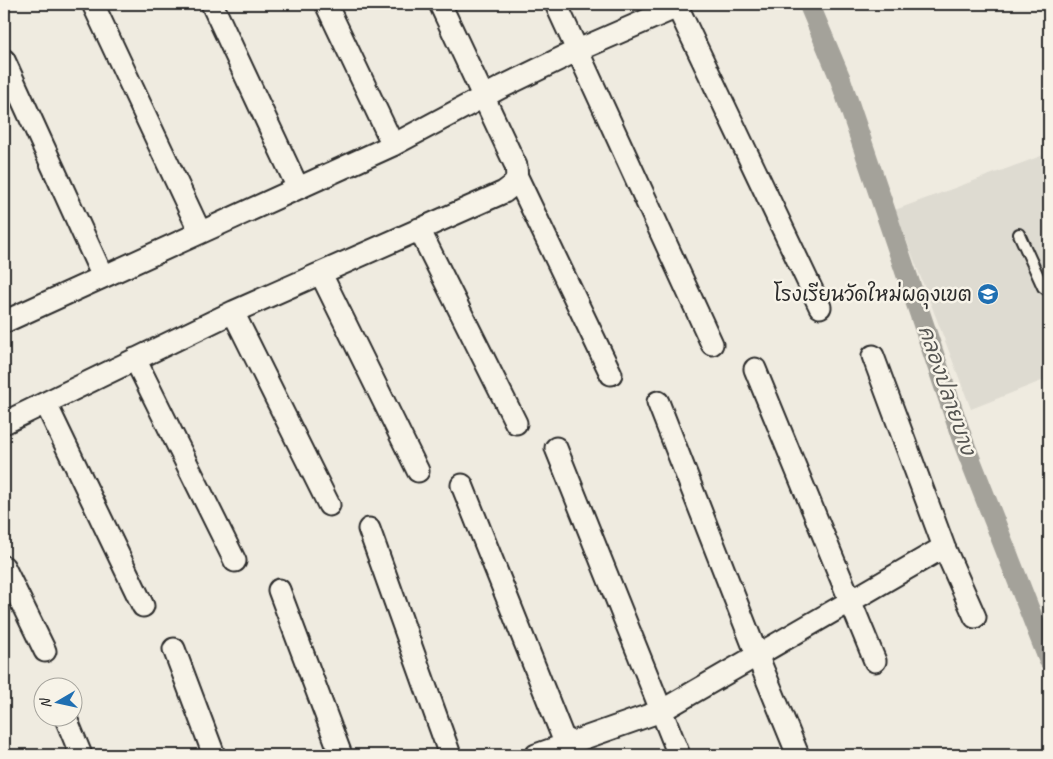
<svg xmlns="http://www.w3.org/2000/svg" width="1053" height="759" font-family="Caveat,'Playpen Sans Thai',sans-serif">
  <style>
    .built { fill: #dedbd1 }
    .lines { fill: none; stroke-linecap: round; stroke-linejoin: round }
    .canal { stroke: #a4a29a; stroke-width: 21 }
    .service-casing { stroke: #2b2b2b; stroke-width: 14 }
    .minor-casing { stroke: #2b2b2b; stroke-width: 25 }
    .service { stroke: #f7f3e8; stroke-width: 10 }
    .minor { stroke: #f7f3e8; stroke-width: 21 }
    .labels { text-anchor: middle; stroke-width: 5; stroke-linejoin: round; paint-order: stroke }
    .poi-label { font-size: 20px; fill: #2b2b2b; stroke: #f7f3e8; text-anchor: end }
    .water-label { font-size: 21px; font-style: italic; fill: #555552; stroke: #f7f3e8 }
  </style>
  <rect width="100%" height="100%" fill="#efebe0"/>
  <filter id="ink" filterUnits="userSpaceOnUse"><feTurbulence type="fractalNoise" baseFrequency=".02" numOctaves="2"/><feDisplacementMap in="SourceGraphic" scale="10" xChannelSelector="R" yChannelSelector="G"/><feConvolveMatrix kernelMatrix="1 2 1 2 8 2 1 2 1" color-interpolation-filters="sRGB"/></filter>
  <g filter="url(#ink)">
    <path class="built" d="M1049,153V378L971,409L895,210Z"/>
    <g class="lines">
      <path class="canal" d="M809,4L840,78L963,441L1049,660"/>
      <g class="service-casing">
        <path id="service" d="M1019,234L1043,287L1049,291"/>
      </g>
      <g class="minor-casing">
        <path id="minor" d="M93,4L200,232
          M212,4L298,188
          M326,4L393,145
          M556,4L712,344
          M676,4L820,307
          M4,60L103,277
          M517,177L611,374
          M419,229L516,423
          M321,274L418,471
          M233,312L329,505
          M4,322L393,145L500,88L576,51L677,7
          M873,356L944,547L975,617
          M135,359L235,561
          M755,369L875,661
          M658,402L757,655L798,755
          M46,404L143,606
          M4,423L233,312L504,192C516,183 518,182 516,166L440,4
          M556,448L679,755
          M462,485L570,755
          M369,529L450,755
          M4,567L45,651
          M279,590L341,755
          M174,649L214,755
          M65,716L81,755
          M536,755L661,711L944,547"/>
      </g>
      <use href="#service" class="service"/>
      <use href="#minor" class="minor"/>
    </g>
  </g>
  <defs>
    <g id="school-disc" transform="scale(1.125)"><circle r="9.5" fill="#1f6fb2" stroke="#f7f3e8"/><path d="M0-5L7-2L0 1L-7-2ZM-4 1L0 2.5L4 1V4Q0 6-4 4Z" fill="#fff"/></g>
  </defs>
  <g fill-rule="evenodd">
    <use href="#school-disc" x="988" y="294"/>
  </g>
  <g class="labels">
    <g class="poi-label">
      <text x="972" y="301">โรงเรียนวัดใหม่ผดุงเขต</text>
    </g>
    <g class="water-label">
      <text transform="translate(947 390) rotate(71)" y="7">คลองปลายบาง</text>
    </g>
  </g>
  <rect width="1053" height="759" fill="none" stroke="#f7f3e8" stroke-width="20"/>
  <rect x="10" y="10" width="1033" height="739" fill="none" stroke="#2b2b2b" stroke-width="2" filter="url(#ink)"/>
  <g transform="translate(58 702) rotate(261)"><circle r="24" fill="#f7f3e8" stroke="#a5a39c"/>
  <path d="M0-4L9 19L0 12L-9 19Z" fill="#1f6fb2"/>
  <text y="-8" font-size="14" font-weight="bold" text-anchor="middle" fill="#2b2b2b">N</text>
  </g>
</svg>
